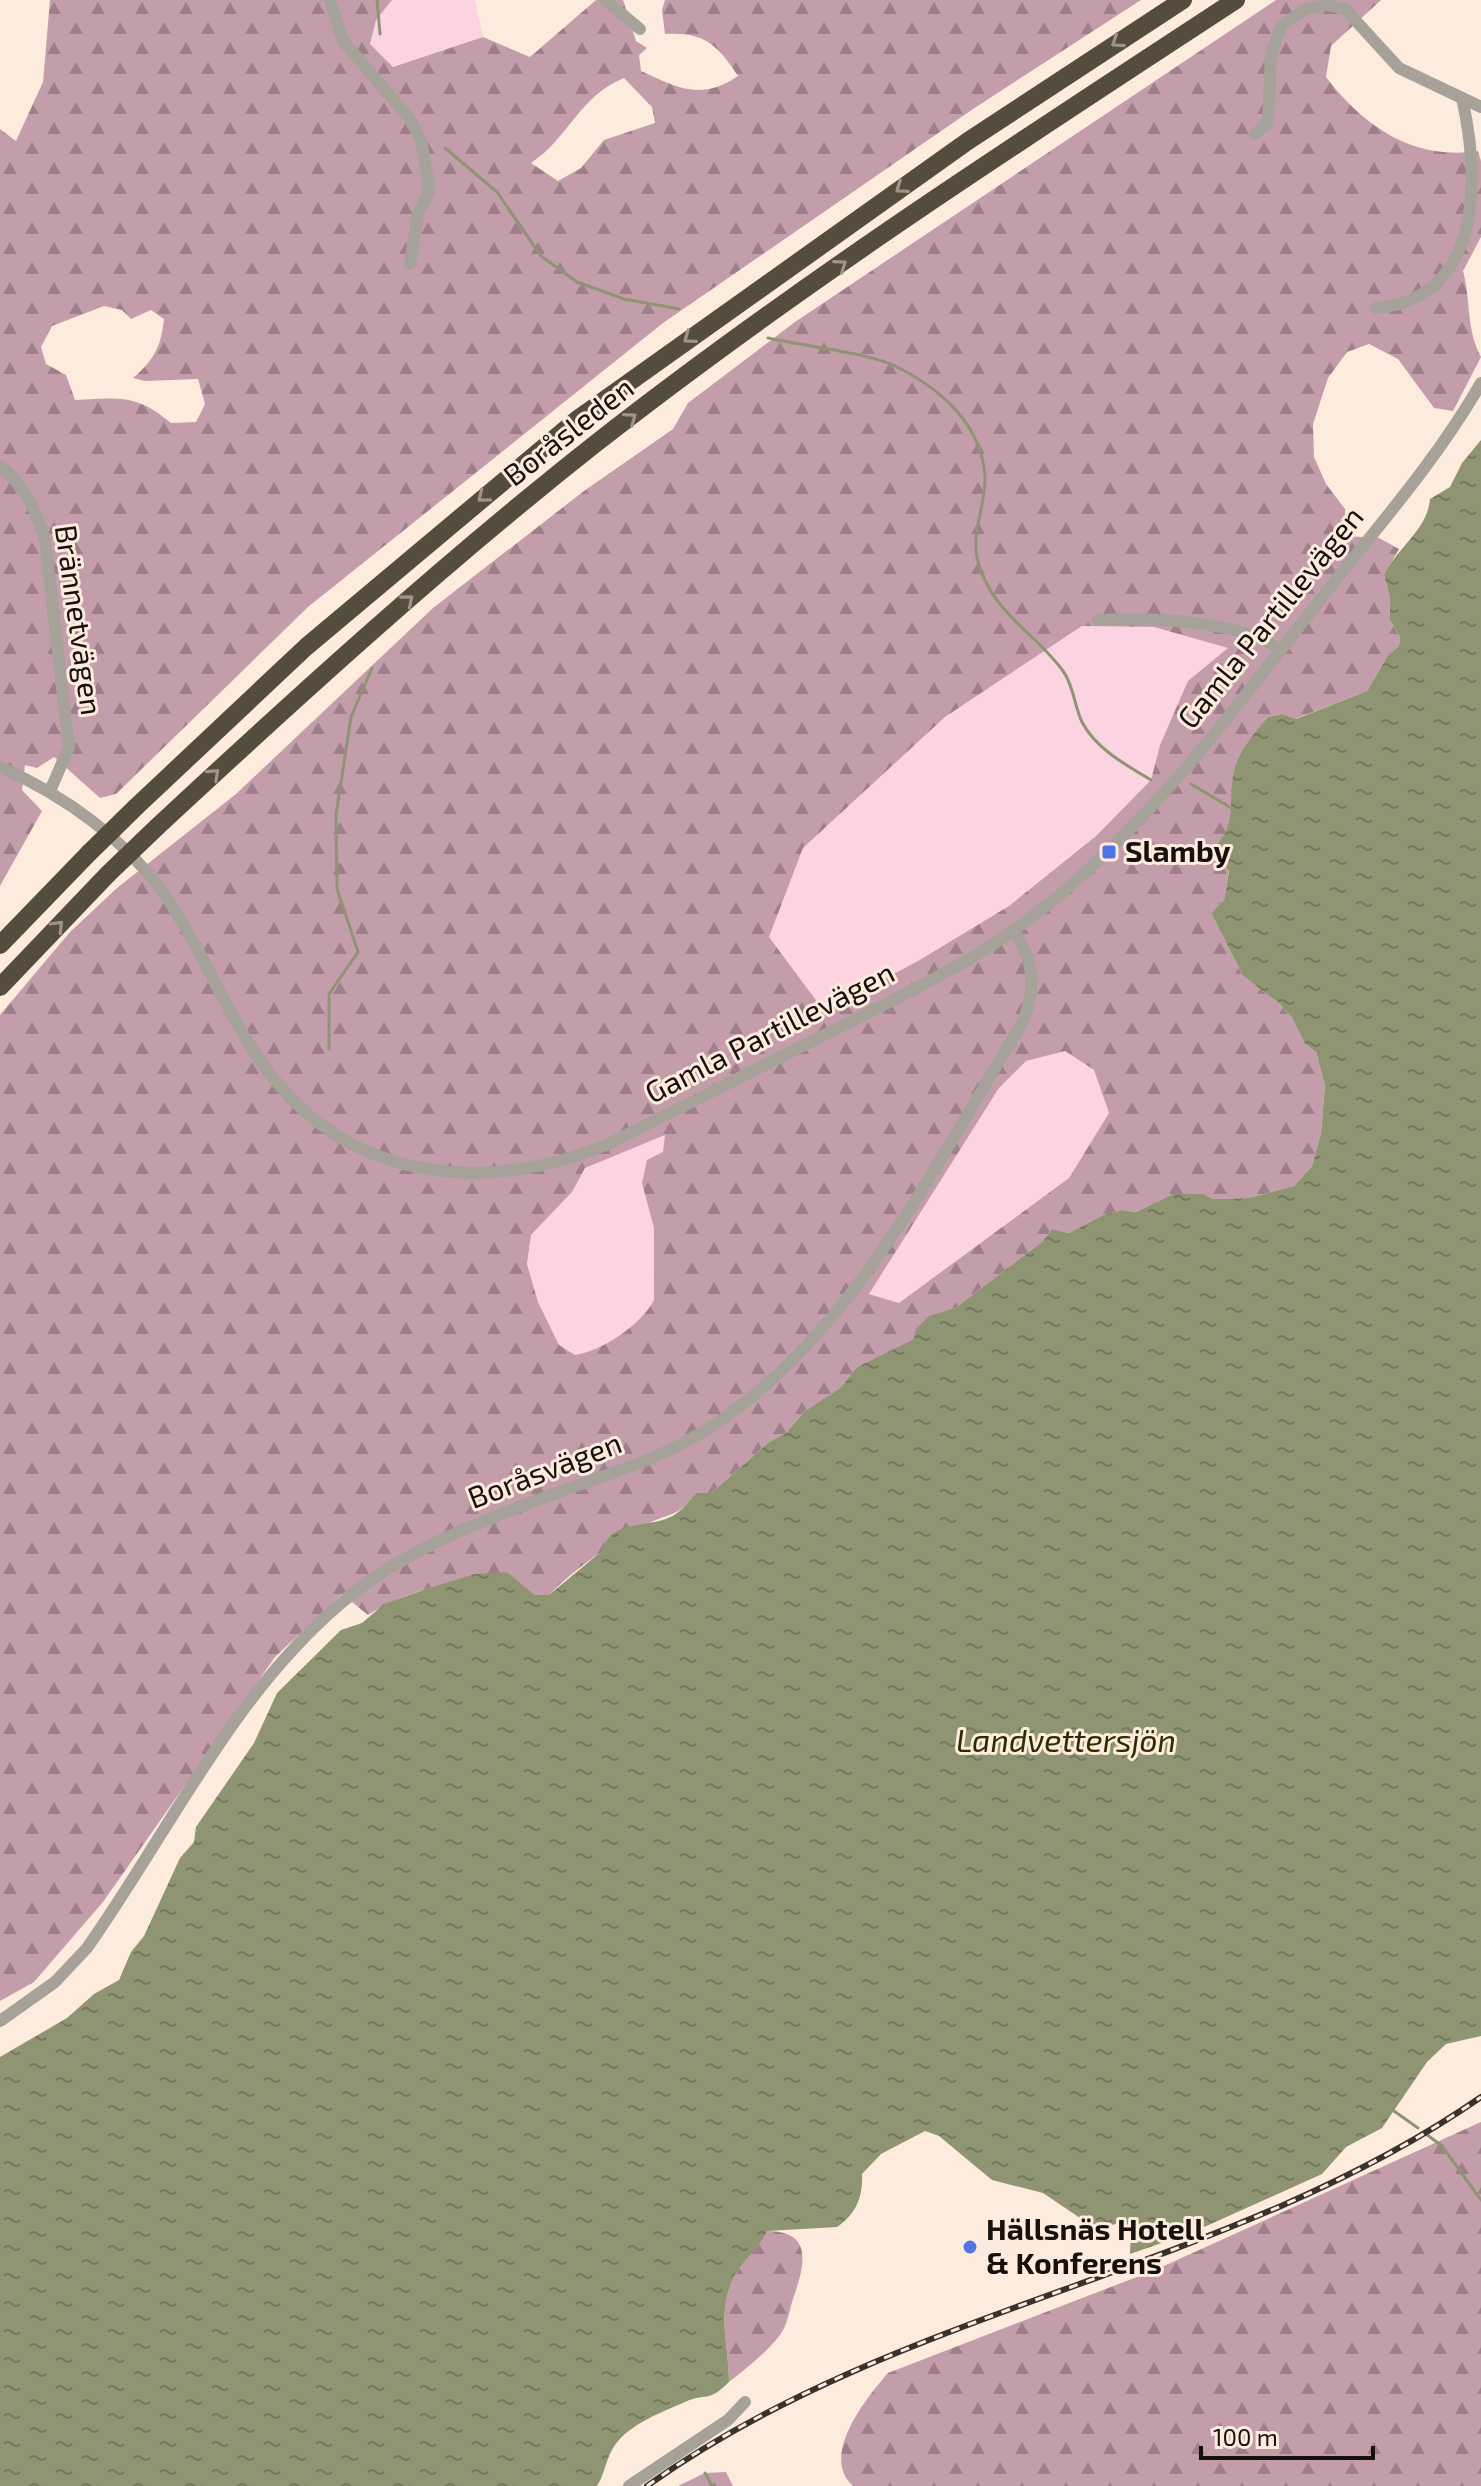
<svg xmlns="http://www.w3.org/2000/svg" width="1481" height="2486" font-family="'Exo 2',sans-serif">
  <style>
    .green { fill: #fbd3e1 }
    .forest { fill: url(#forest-firs); fill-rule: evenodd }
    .water { fill: url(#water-ripples) }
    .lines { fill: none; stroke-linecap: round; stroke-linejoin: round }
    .stream { stroke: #8f9572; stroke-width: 3 }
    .minor { stroke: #a6a29a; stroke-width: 12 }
    .highway { stroke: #544d3d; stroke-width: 18 }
    .rail-casing { stroke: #39322c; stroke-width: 6 }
    .rail { stroke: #fdebde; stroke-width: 3; stroke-dasharray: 9; stroke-linecap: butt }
    .highway-bridge { stroke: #544d3d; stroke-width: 18 }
    .oneway { stroke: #a09485 }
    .poi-dot { fill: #4e75e8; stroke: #fdebde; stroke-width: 3 }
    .labels { text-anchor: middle; stroke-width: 6; stroke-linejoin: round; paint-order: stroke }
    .street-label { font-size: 30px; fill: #17110d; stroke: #fdebde }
    .poi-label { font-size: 30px; font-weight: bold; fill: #17110d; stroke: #fdebde; text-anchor: start }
    .water-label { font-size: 32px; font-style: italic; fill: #2a2d01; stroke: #fdebde }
  </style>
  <defs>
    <pattern id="forest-firs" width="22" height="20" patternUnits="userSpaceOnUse" patternTransform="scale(2)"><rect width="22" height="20" fill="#c49dab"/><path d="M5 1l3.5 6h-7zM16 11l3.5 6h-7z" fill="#9e7f8a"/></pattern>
    <pattern id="water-ripples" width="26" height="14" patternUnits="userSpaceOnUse" patternTransform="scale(2)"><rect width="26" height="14" fill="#8f9572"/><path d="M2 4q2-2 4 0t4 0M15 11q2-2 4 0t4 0" fill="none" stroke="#74785c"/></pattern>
  </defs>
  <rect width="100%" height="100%" fill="#fdebde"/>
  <path class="green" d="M392,0H475L483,37L393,67L370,44L376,20Z
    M1082,626L1154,627L1229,648L1160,745L1151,780L1096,836L1009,906L918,961L824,1011L769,937L803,848L945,717Z
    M1065,1051L1094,1070L1109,1113L1069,1178L899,1303L869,1294L999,1088L1026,1061Z
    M666,1134L663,1152L642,1182L654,1228V1300C641,1326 602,1351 575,1355L559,1345L538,1302L527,1264L531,1235L572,1192L585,1168Z"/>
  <path class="forest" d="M50,0H392L376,20L370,44L393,67L483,37L530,57L596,0H623L636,41L647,48L639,55L641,71C678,88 701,101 738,76C717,44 704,32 665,34L662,10L665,0H1141L973,109L663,323L308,607L116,794L100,798L54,757L37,768L25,765L22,790L42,811L0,886V129L16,141L43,82ZM624,78L652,107L655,123L604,140L581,168L558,181L531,163C569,138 579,96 624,78ZM104,306L122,310L131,319L151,310L164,319C161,347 154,360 133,378L145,381L198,379L205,404L196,422L171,423C136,393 118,398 75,400L66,375L46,364L41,347L52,326Z
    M1276,0H1381L1331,46L1326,77C1363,126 1414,161 1478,151L1481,161V237L1463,271C1471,301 1466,329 1481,357L1453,411L1434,408L1398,359L1369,344L1347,352L1328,378L1313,424L1314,457L1326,484L1345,509V536L1379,538L1399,549L1384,575L1390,598V620L1400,637L1399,646L1388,655L1367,691L1295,719L1282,714L1268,717C1255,733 1238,750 1235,771C1230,801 1239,826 1213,848L1229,870L1224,900L1211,913L1243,976L1280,1004L1292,1018L1305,1044L1316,1052L1325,1086L1321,1133L1312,1166L1294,1186L1248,1198L1213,1199L1204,1194H1173L1136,1212L1122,1210L1103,1215L1069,1233L1052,1229L1043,1241L955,1308L929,1317L915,1339L857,1367L840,1388L805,1411L786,1433L769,1442L711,1493H696C679,1518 667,1513 645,1525C610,1545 577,1566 549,1595H535L506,1572C459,1581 409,1588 368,1615L342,1594L275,1657L103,1902L34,1982L0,2001V1015L70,932L117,888L236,794L433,608L584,491L673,429L688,403L795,322ZM1082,626L1154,627L1228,648L1188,681L1160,745L1151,780L1096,836L1009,906L918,961L824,1011L769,937L803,848L945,717ZM1065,1051L1094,1070L1109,1113L1069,1178L899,1303L869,1294L999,1088L1026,1061ZM665,1135L663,1152L647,1160L642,1183L654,1228V1300C641,1325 602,1351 575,1355L559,1345L538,1302L527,1264L531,1235L572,1192L585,1168Z
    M1481,2122V2486H853C819,2456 867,2397 888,2373L1155,2270Z
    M767,2231C815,2231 804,2267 793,2299C789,2311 788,2324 780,2335C767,2352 746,2369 729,2382C729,2344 716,2314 734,2277C743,2260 759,2248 767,2231Z
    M726,2472L733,2486H678L705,2473Z"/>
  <path class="water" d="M1481,440V2036L1446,2044L1427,2062L1382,2128L1346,2147L1322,2174L1193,2232L1130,2254L1131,2230L1120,2223L1107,2226L1089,2224L1043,2193L992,2180L939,2136L925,2131L881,2154L862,2174C863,2197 856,2214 837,2227L767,2231C759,2249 743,2260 734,2277C716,2314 729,2344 729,2382C707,2404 707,2392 685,2402C662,2412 630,2424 615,2445C606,2457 605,2474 597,2486H0V2057L67,2018L94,1994L119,1980L131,1952L144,1936L180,1858L194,1842L196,1827L254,1743L277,1693L341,1630L362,1623L384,1604L429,1588L475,1574L507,1572L535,1595H549L603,1550C609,1521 647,1527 668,1518C679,1514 689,1502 696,1493H711L769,1442L786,1433L805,1411L840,1388L857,1367L914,1339L916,1329L929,1316L955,1308L1043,1241L1052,1229L1069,1233L1103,1215L1122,1210L1136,1212L1173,1194H1204L1213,1199L1248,1198L1294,1186L1312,1166L1321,1133L1325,1086L1316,1052L1305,1044L1292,1018L1280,1004L1243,976L1211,913L1224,900L1229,871L1213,848C1239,825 1227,801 1234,771C1239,750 1254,733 1268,717L1282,714L1296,719L1367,691L1388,655L1399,646L1400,637L1390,620V598L1384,575C1397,548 1428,529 1430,499L1450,487L1462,463Z"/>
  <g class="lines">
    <path class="stream" d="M377,0L380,34
      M445,148L497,192L541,256L577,282L624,299L679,309
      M768,338C800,345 866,353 893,365C939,387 982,424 985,477C986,505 970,534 978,562C993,614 1034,631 1063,671C1074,686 1074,705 1082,722C1096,749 1126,765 1151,780
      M1191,784L1233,809
      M329,1049V994L358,952L337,889L336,815L351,717L372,668
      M1394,2111L1418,2128
      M1426,2134L1442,2146L1481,2200
      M705,2473L712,2486"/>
    <path class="minor" d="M330,0L343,41L409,118L421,140L429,183L427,197L418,213L410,264
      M605,0L640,29
      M1255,134L1268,123L1271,55L1281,26L1306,9L1326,5L1345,9L1399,68L1481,107
      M1376,308C1481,299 1481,182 1462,98
      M0,466C25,486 36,510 45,540L69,747L50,791
      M1098,620C1149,618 1238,619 1280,650
      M0,767C66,796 128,841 169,901C207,958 231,1026 274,1079C358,1183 489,1193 606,1145C694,1100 782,1057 870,1012C920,986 971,961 1017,928C1141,839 1233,710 1327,591C1380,524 1438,458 1481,383
      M0,2021L55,1982L87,1948C169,1832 231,1697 340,1604C401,1551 483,1520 557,1493C601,1476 648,1463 689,1440C844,1353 931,1171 1021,1025C1037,990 1035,963 1014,931
      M629,2486L728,2420L745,2402"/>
    <path class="highway" d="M136,807L306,647L579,418L968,141L1183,0
      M157,827C299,695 443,564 595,444C799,284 1019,142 1236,0
      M0,945L89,853
      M0,987L108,874"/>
    <g class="rail-casing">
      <path id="rail" d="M647,2486C899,2305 1226,2274 1481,2097"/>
    </g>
    <use href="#rail" class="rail"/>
    <path class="highway-bridge" d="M89,853L136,807
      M108,874L157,827"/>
  </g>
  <defs><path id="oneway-chevron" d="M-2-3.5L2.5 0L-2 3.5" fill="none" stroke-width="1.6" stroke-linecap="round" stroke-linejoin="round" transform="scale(2)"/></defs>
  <g class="oneway">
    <use href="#oneway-chevron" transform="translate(1117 42) rotate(146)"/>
    <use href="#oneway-chevron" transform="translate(901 188) rotate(145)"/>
    <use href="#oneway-chevron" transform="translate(841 265) rotate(-35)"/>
    <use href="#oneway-chevron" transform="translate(689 338) rotate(144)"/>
    <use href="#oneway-chevron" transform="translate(631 418) rotate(-36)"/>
    <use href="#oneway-chevron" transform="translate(483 497) rotate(141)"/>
    <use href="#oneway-chevron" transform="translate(408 600) rotate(-40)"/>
    <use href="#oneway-chevron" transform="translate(214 774) rotate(-43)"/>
    <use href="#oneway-chevron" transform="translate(58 926) rotate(-46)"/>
  </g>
  <g class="poi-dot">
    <rect x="1101" y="844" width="16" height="16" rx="4"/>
    <circle cx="970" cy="2247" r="8"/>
  </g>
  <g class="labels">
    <g class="street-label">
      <text transform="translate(569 432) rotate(-38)" y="10">Boråsleden</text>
      <text transform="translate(1271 618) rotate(-51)" y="10">Gamla Partillevägen</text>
      <text transform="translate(78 620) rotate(82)" y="10">Brännetvägen</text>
      <text transform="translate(770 1033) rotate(-27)" y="10">Gamla Partillevägen</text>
      <text transform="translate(545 1471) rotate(-21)" y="10">Boråsvägen</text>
    </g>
    <g class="poi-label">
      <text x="1125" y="862">Slamby</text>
      <text x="986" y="2240">Hällsnäs Hotell<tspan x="986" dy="34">&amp; Konferens</tspan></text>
    </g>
    <g class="water-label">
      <text x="1066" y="1752">Landvettersjön</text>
    </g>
  </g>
  <path d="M1201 2446v12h172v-12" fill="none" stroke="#17110d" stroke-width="4"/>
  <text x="1213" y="2446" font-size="24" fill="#17110d" stroke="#fdebde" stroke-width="6" paint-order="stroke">100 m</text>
</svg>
